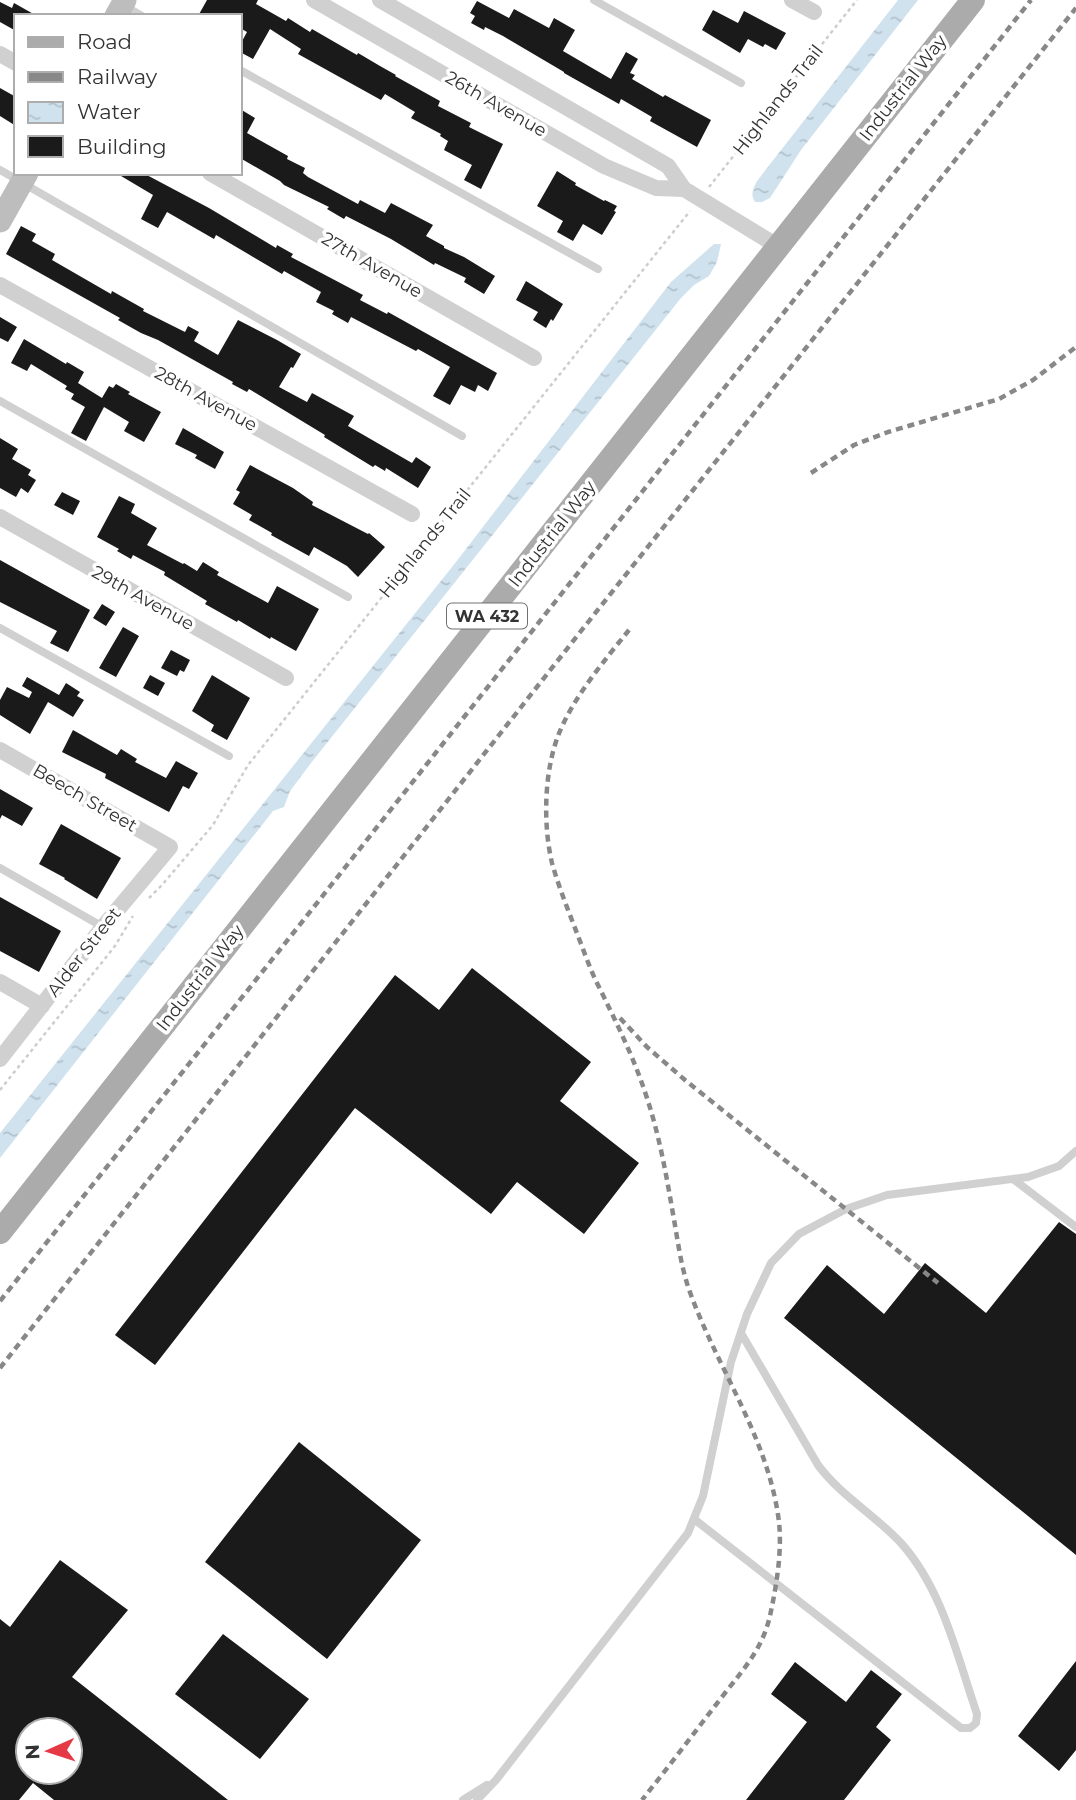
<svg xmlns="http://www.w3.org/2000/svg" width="1076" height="1800" font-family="Montserrat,sans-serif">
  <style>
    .water { fill: url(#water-ripples) }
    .building { fill: #1a1a1a; fill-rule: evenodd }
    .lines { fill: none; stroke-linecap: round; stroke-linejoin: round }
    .path { stroke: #cdcdcd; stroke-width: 2.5; stroke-dasharray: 3.5 3.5; stroke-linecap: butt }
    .lane { stroke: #d0d0d0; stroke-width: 8 }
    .street { stroke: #d0d0d0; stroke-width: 16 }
    .secondary { stroke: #bdbdbd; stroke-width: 23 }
    .primary { stroke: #ababab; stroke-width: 24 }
    .rail { stroke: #888; stroke-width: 4.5; stroke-dasharray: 7 5; stroke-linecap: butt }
    .labels { text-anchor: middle; stroke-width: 7; stroke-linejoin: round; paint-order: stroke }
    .shield { fill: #fff; stroke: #707070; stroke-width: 2 }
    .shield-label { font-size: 16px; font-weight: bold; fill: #333 }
    .street-label { font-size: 18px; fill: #333; stroke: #fff }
  </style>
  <defs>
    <pattern id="water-ripples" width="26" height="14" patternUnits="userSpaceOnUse" patternTransform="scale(1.75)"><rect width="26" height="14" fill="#cfe2ee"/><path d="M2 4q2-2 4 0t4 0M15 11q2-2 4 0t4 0" fill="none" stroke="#b2c2cd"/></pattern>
  </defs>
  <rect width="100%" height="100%" fill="#fff"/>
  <path class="water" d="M898,0H918L801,150L770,198L762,202H755C750,194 753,189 757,181Z
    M714,244H721L717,262L709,276L694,285L681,298L311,763L290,791L284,807L273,811L0,1158V1133L456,562L671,282Z"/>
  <path class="building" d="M207,0H258L256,4L286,21L288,18L310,32L312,29L357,55L358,53L380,66L396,75L395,76L440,101L438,106L471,123L469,127L503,144L481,189L464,180L472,165L444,150L448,141L440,136L441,134L411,118L415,112L385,94L381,100L298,54L301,49L270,29L253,59L240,52V45L247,32L240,28V16H198Z
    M477,1L509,18L514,9L549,28L554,18L575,30L563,51L611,79L626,52L638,59L630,73L635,75L632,79L663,97L665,95L711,120L697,147L650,121L652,117L621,99L619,104L564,73V72L503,36L485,27L484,30L471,23L475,16L470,13Z
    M0,2L12,8L14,3L37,16H16V31L0,22Z
    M713,10L738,23L744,11L786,33L776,50L765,44L763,47L748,39L740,53L702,30Z
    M0,88L16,97V126L0,116Z
    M240,109L255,118L247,133L288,156L287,159L305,168L303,173L308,177L358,204L360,200L385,213L391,203L433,225L426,236L444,246V248L464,257L495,276L484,294L464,282L466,278L435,263L434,265L391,239L346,216L344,219L327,209L329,207L284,185L280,181L240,158Z
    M557,171L576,183L575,185L604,201L605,200L617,206L614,211L616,212L602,235L583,224L573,241L557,232L563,221L537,206Z
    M116,173H143L209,208L276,248L277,245L293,254L291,257L363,295L360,300L387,314L388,312L497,373L488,391L478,385L475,392L461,385L450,405L433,396L450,367L418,349L416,351L351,317L348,323L332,314L334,311L316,302L321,292L284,271L282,274L216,235L214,239L167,212L158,228L141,219L153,195Z
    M21,226L36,234L32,241L55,254L52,260L111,294L112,291L144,309L143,311L185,332L188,326L199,332L194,341L218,355L238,320L277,340L301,354L293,368L291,367L279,387L307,402L312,393L354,416L348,426L412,463L416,457L431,467L418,488L386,468L385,471L375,465L373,467L324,437L325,435L249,389L247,392L232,384L233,382L158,340L141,333L118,320L120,318L6,254Z
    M526,281L563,304L553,321L551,319L546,328L533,320L538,312L516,300Z
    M0,317L17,327L8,342L0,338Z
    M24,339L66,364L67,362L84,372L78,383L102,398L109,386L113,388L116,384L130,392L128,394L161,412L144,442L124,431L129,422L104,407L86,441L71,433L85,407L71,399L74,394L65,389L67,386L31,364L27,371L11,363Z
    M183,428L224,452L215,469L195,458L197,455L175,444Z
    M0,438L18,449L12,459L31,470L28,475L36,480L28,493L21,488L16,497L0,488Z
    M250,465L293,488L313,502L312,505L368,534L369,533L385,547L358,577L347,566L314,547L309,556L271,535L272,533L249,520L252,515L233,504L240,492L236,490Z
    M62,492L80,501L73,515L54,505Z
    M119,496L135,504L131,513L157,528L147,545L183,564L184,563L197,571L203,562L219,572L217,575L268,603L277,586L319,609L296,651L271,637L270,639L238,620L237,622L205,604L207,601L164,575L165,572L133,555L131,559L117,551L119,549L97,537Z
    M0,560L90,610L68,652L50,643L57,631L0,602Z
    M102,604L115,612L106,626L93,618Z
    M123,627L139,636L116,677L99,668Z
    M171,650L190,660L184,672L180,670L177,676L161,668Z
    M150,675L165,683L158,696L143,688Z
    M212,675L250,698L227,740L211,731L214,725L192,711Z
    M27,677L59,695L66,683L80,692L77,696L84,700L73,717L48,702L30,734L0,715V700L7,687L29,698L32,692L22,686Z
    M73,730L117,755L121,749L137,759L135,762L166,778L176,761L198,773L189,789L183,786L169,812L105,778L106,774L62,752Z
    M0,789L33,808L22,826L2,815L0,819Z
    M61,824L121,858L97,899L64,879L65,878L39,864Z
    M0,897L61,931L39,972L0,951Z
    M472,968L591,1062L560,1101L639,1163L584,1234L517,1182L491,1214L355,1108L155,1365L115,1335L395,975L439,1010Z
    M1059,1222L1076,1234V1555L784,1318L827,1265L884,1314L925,1263L986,1313Z
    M299,1442L421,1540L327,1659L205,1562Z
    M60,1560L128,1610L72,1677L228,1800H54L33,1783L19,1800H0V1619L10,1627ZM28,1730H70V1772H28Z
    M223,1634L309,1699L260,1759L175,1694Z
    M1076,1661V1750L1059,1771L1018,1736Z
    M795,1662L846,1702L871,1670L902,1694L876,1727L891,1740L844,1800H746L807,1722L771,1694Z"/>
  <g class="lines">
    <path class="path" d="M709,187L857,0
      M149,898L162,885L213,825L248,765L690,211
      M0,1090L115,946L133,916"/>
    <path class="lane" d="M594,0L741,83
      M123,5L142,16
      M240,70L598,269
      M0,170L462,436
      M0,401L348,597
      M0,628L229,756
      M0,868L103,927
      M1013,1179L1076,1227
      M694,1519L961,1728H970L976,1723L977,1714C957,1656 943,1590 901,1543C875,1515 841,1496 818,1465L741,1333
      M463,1800L487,1785
      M477,1800L496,1780L688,1533L703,1496L731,1362L747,1314L771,1263L799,1234L846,1209L887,1195L1028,1177L1059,1166L1076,1151"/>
    <path class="street" d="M314,0L604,166L656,188L684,189
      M380,0L668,166L684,189L779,247
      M792,0L814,12
      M0,54L16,63
      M210,173L534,358
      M0,285L412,514
      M0,517L286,678
      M0,750L170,847L103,927L0,1059
      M0,982L42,1006"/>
    <path class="secondary" d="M116,16L125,0
      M0,221L27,173"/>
    <path class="primary" d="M0,1232L973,0"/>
    <path class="rail" d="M811,473L854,445L888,432L999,399L1033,380L1076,347
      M629,630C604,661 572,699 558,736C544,773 543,825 552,863C559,888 569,912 578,936C585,954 591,972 600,989C617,1024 634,1058 646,1095C659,1134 666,1173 673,1214C678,1241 681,1269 691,1295C719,1371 769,1440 779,1522C782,1550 777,1583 771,1611C764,1647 746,1666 725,1693C697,1729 670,1765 642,1800
      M620,1018L647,1047L685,1080L938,1283
      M0,1301L298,927L1031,0
      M0,1368L585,626L1076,8"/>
  </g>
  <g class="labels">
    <rect class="shield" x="447" y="603.5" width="80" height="25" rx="5"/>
    <g class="shield-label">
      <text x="487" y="622">WA 432</text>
    </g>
    <g class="street-label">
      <text transform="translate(903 88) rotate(-52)" y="6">Industrial Way</text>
      <text transform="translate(778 100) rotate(-52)" y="6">Highlands Trail</text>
      <text transform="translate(496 104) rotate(30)" y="6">26th Avenue</text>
      <text transform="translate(372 265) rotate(30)" y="6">27th Avenue</text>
      <text transform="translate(206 399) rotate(29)" y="6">28th Avenue</text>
      <text transform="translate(552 534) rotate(-52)" y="6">Industrial Way</text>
      <text transform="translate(425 543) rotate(-51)" y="6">Highlands Trail</text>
      <text transform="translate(143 598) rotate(29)" y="6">29th Avenue</text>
      <text transform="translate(85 798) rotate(30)" y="6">Beech Street</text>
      <text transform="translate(84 952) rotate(-52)" y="6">Alder Street</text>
      <text transform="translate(200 978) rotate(-52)" y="6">Industrial Way</text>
    </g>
  </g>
  <rect x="14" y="14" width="228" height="161" fill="#ffffff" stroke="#adadad" stroke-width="2"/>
  <rect x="28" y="37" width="35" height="10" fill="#ababab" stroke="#adadad" stroke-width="2"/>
  <text x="77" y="49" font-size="21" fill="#333333">Road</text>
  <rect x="28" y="72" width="35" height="10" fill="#888888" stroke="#adadad" stroke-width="2"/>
  <text x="77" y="84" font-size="21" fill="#333333">Railway</text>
  <rect x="28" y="102" width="35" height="21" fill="url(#water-ripples)" stroke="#adadad" stroke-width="2"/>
  <text x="77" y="119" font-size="21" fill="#333333">Water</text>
  <rect x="28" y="136" width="35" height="21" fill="#1a1a1a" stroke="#adadad" stroke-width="2"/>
  <text x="77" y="154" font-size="21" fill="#333333">Building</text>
  <g transform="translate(49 1751) rotate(267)"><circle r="33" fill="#ffffff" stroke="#adadad" stroke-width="2"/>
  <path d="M0-5L12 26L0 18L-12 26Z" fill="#e63946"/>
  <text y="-10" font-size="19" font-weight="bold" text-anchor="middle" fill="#333333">N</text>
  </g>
</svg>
